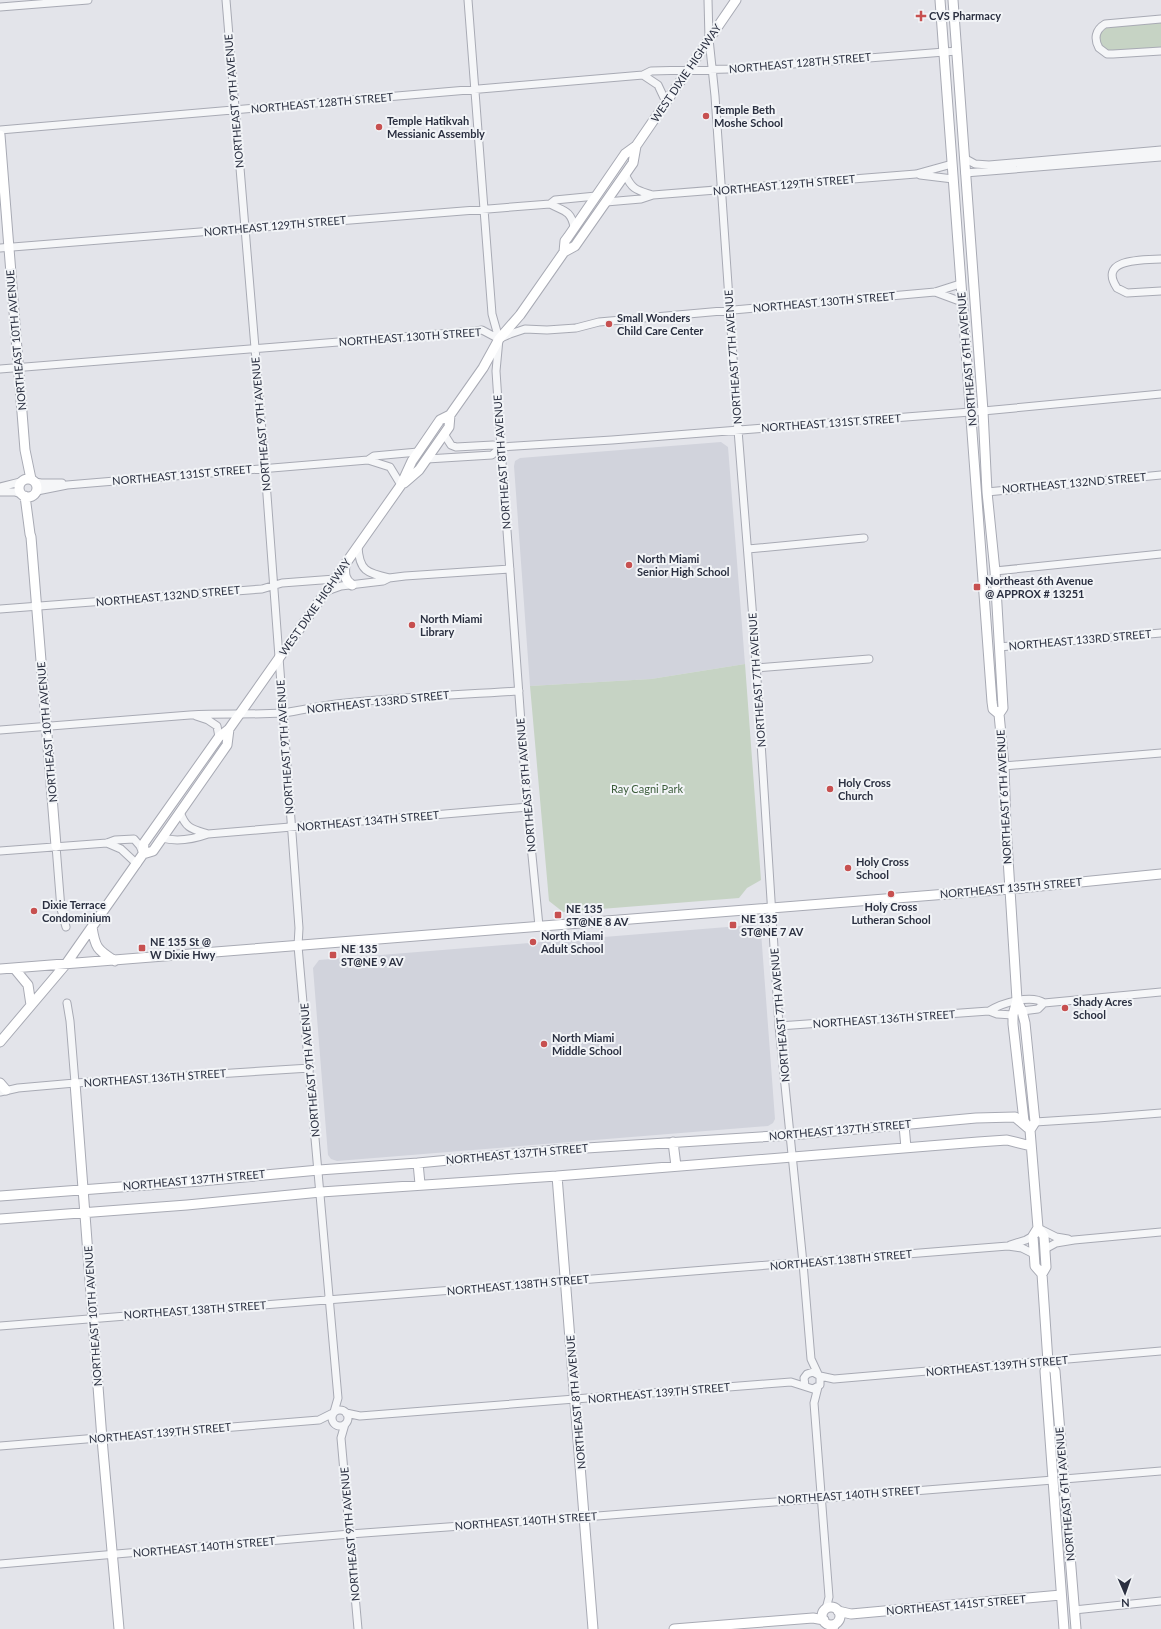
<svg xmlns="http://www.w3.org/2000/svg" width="1161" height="1629" font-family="Lato,sans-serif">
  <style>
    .built { fill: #d1d3dc }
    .green { fill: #c6d3c4 }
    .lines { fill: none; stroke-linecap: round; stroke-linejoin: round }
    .street-casing { stroke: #a8aab4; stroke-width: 9 }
    .secondary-casing { stroke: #a8aab4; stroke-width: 11 }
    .street { stroke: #f5f6f8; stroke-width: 7 }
    .secondary { stroke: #fff; stroke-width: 9 }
    .poi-dot { fill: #c75050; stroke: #f2f4f7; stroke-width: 1.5 }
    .labels { text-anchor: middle; stroke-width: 4; stroke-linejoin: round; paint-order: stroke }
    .poi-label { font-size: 11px; font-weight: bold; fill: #2b3041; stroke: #f2f4f7; text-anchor: start }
    .street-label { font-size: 11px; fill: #2b3041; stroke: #f2f4f7 }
    .park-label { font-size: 11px; fill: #3b5c3a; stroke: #f2f4f7 }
  </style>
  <rect width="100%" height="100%" fill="#e3e4ea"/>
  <path class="built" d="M721,442L728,447L745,664L651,679L530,686L514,466L515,461L520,458Z
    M752,925L758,927L761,932L775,1119L773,1123L768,1126L337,1161L331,1159L328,1155L313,968L319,960Z"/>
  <path class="green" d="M1161,21V48L1110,51C1102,48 1100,44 1099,35L1107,27Z
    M745,664L761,880L747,888L739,898L563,912L549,901L530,686L651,679Z"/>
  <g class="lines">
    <g class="street-casing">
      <path id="street" d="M226,0L265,468L299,928L298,946L338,1398L334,1412
        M468,0L492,314L499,339L496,371L502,462L527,805L539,926
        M708,0L709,39L715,96L738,430L754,632L779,1026L803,1263L811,1359L818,1374
        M0,7L88,0
        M1161,19L1105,24C1095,30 1094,39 1099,48L1107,54H1113L1161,51
        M643,75L658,85L666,102
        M0,130L643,75L651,71L729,69L957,51
        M964,158L975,164L989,165L1161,150
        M965,173L1161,157
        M625,174C632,190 637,190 652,195
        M920,175L953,179
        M606,202L641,199L653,195L916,174L952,164
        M550,204L555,200L596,196
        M0,248L550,204C563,211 571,210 574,227
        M1161,259C1144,260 1097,258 1117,288L1127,293L1161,291
        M935,292L962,302
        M501,338L510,334L525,329L547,330L576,328L599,322L935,292L960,284
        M0,369L476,331L482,330L499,339
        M444,434L451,445L456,447L493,445L501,447L612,440L983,411L1161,394
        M427,459L492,455L501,447
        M368,460L374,456L418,452
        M35,482L41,483H62
        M0,487L20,482
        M37,491L67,485L368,460L390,467L401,485
        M0,492H15L21,494
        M987,492L1161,475
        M358,546C359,571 367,573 389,578
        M748,549L864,538
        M995,571L1161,554
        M327,591L341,586L383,581L389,578L405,576L510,569
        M0,609L262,589L282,583L335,579
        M999,647L1161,633
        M756,668L869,659
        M196,716L208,720L217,726L219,737
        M0,730L190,715C221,713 251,715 282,713C300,711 318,706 336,704C397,697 458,695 519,691
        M1004,766L1161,753
        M180,812C186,829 192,829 208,834
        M162,838C177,842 194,839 208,834L528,807
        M107,843L121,849L137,864
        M56,846L61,909L66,927
        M0,851L107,843L115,840L134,839L140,846L143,853
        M67,1003L70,1021L75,1083
        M989,1011L997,1014L1013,1015
        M1022,1011L1038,1009L1044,1003
        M779,1026L989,1011C1002,1003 1031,994 1044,1003L1161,992
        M0,1092L18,1088L75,1083L310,1068
        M1035,1122L1098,1118L1161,1113
        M1038,1228L1056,1237L1068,1239
        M1010,1245L1026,1240L1033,1236
        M1045,1249L1056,1243L1074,1240L1161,1232
        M0,1326L1008,1246L1022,1248L1034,1254
        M820,1376L834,1379L1161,1351
        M818,1387L814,1403L829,1597L826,1609
        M332 1418a8 8 0 1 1 16 0a8 8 0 1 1-16 0Z
        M346,1413L360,1416L791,1382L813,1389L820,1385V1376L813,1372L807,1374L804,1378L805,1386
        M345,1424L341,1438L358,1629
        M0,1446L319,1420L333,1413
        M1064,1479L1161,1471
        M0,1564L350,1534L585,1517L1053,1480
        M1074,1610L1161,1601
        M834,1629L836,1623"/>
    </g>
    <g class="secondary-casing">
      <path id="secondary" d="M940,0L992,702L993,709L999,714
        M953,0L983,411L987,492L995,571L1003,708L999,714L1004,766L1006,827L1017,1000L1013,1015V1024L1024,1121L1030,1130L1038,1228L1033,1236L1035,1266L1042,1274
        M0,135L25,450L31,479
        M564,252L565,241L568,237L625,154L636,146L736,0
        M19 488a9 9 0 1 1 18 0a9 9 0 1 1-18 0Z
        M404,483L419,470L449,427L450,415
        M25,496L30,534L31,537L56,846
        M345,564C344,573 344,580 352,585
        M143,854L153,851L227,745L229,729
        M92,927C95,947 97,950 115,961
        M14,968L28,985L31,1005
        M0,969L1010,889L1161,874
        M1017,1000L1022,1011L1025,1023L1035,1122L1030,1130
        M0,1042L66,964L143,854L144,843L219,737L229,729L401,485L412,461L440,420L450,415L483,368L499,339L520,315L564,252L575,246L633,163L636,146
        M0,1083L6,1090
        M75,1083L102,1439L119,1629
        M904,1125L906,1148
        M673,1142L676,1166
        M418,1163L420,1184
        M557,1176L593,1629
        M0,1196L201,1181L319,1170L418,1163L555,1150L791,1135L976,1118L1015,1117L1028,1128
        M0,1219L187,1205L321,1192L557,1176L978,1142L1007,1140L1031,1146
        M1038,1228L1044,1236L1046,1267L1042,1274L1048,1362L1045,1371L1064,1629
        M1048,1362L1055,1371L1076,1629
        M822 1616a9 9 0 1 1 18 0a9 9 0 1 1-18 0Z
        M838,1611L851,1614L1061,1595
        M674,1629L813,1618L824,1620"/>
    </g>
    <use href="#street" class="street"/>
    <use href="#secondary" class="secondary"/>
  </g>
  <g class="poi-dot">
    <path d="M919 10h4v4h4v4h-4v4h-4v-4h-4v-4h4z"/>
    <circle cx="706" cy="116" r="4"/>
    <circle cx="379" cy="127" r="4"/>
    <circle cx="609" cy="324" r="4"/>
    <circle cx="629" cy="565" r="4"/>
    <rect x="973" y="583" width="8" height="8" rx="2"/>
    <circle cx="412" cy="625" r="4"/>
    <circle cx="830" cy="789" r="4"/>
    <circle cx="848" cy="868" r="4"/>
    <circle cx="891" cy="894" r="4"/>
    <circle cx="34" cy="911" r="4"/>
    <rect x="554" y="911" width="8" height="8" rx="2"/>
    <rect x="729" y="921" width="8" height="8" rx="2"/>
    <circle cx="533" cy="942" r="4"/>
    <rect x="138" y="944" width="8" height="8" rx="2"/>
    <rect x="329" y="951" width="8" height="8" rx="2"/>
    <circle cx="1065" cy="1008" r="4"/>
    <circle cx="544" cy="1044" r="4"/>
  </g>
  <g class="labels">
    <g class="poi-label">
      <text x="929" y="20">CVS Pharmacy</text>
      <text x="714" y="114">Temple Beth<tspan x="714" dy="13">Moshe School</tspan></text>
      <text x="387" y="125">Temple Hatikvah<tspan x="387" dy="13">Messianic Assembly</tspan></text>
      <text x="617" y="322">Small Wonders<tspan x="617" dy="13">Child Care Center</tspan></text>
      <text x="637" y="563">North Miami<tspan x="637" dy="13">Senior High School</tspan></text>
      <text x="985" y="585">Northeast 6th Avenue<tspan x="985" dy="13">@ APPROX # 13251</tspan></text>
      <text x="420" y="623">North Miami<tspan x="420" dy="13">Library</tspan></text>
      <text x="838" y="787">Holy Cross<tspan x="838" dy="13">Church</tspan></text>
      <text x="856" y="866">Holy Cross<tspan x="856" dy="13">School</tspan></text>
      <text x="42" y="909">Dixie Terrace<tspan x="42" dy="13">Condominium</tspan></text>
      <text x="891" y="911" text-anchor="middle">Holy Cross<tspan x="891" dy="13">Lutheran School</tspan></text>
      <text x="566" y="913">NE 135<tspan x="566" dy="13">ST@NE 8 AV</tspan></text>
      <text x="741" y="923">NE 135<tspan x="741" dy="13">ST@NE 7 AV</tspan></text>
      <text x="541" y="940">North Miami<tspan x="541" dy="13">Adult School</tspan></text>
      <text x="150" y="946">NE 135 St @<tspan x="150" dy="13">W Dixie Hwy</tspan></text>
      <text x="341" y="953">NE 135<tspan x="341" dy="13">ST@NE 9 AV</tspan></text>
      <text x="1073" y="1006">Shady Acres<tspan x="1073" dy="13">School</tspan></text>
      <text x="552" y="1042">North Miami<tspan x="552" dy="13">Middle School</tspan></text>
    </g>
    <g class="street-label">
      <text transform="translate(800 63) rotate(-5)" y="4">NORTHEAST 128TH STREET</text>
      <text transform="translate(686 73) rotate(-56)" y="4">WEST DIXIE HIGHWAY</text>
      <text transform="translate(234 101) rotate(-95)" y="4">NORTHEAST 9TH AVENUE</text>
      <text transform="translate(322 103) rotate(-5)" y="4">NORTHEAST 128TH STREET</text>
      <text transform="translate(784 185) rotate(-5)" y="4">NORTHEAST 129TH STREET</text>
      <text transform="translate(275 226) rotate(-5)" y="4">NORTHEAST 129TH STREET</text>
      <text transform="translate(824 302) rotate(-5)" y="4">NORTHEAST 130TH STREET</text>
      <text transform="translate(410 337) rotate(-4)" y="4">NORTHEAST 130TH STREET</text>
      <text transform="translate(16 340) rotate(-95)" y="4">NORTHEAST 10TH AVENUE</text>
      <text transform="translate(733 357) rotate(-94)" y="4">NORTHEAST 7TH AVENUE</text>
      <text transform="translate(967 359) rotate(-95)" y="4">NORTHEAST 6TH AVENUE</text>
      <text transform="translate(831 423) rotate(-4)" y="4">NORTHEAST 131ST STREET</text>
      <text transform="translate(261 424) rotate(-95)" y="4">NORTHEAST 9TH AVENUE</text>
      <text transform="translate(502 462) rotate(-94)" y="4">NORTHEAST 8TH AVENUE</text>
      <text transform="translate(182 475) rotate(-5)" y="4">NORTHEAST 131ST STREET</text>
      <text transform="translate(1074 483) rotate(-5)" y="4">NORTHEAST 132ND STREET</text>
      <text transform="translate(168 596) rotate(-5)" y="4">NORTHEAST 132ND STREET</text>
      <text transform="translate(315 607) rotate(-55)" y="4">WEST DIXIE HIGHWAY</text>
      <text transform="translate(1080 640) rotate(-5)" y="4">NORTHEAST 133RD STREET</text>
      <text transform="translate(757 680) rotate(-94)" y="4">NORTHEAST 7TH AVENUE</text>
      <text transform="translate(378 702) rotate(-6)" y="4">NORTHEAST 133RD STREET</text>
      <text transform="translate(47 732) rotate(-95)" y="4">NORTHEAST 10TH AVENUE</text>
      <text transform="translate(285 747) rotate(-94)" y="4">NORTHEAST 9TH AVENUE</text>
      <text transform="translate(526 785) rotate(-95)" y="4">NORTHEAST 8TH AVENUE</text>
      <text transform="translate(1004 797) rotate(-93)" y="4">NORTHEAST 6TH AVENUE</text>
      <text transform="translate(368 821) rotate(-5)" y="4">NORTHEAST 134TH STREET</text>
      <text transform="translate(1011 888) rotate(-5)" y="4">NORTHEAST 135TH STREET</text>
      <text transform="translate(780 1015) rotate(-95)" y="4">NORTHEAST 7TH AVENUE</text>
      <text transform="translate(884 1019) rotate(-4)" y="4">NORTHEAST 136TH STREET</text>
      <text transform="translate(310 1070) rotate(-95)" y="4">NORTHEAST 9TH AVENUE</text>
      <text transform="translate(155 1078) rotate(-4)" y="4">NORTHEAST 136TH STREET</text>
      <text transform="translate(840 1130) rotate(-5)" y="4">NORTHEAST 137TH STREET</text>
      <text transform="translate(517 1154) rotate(-5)" y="4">NORTHEAST 137TH STREET</text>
      <text transform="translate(194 1180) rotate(-5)" y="4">NORTHEAST 137TH STREET</text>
      <text transform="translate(841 1260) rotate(-5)" y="4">NORTHEAST 138TH STREET</text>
      <text transform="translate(518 1285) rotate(-5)" y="4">NORTHEAST 138TH STREET</text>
      <text transform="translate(195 1310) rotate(-4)" y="4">NORTHEAST 138TH STREET</text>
      <text transform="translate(93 1316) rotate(-94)" y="4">NORTHEAST 10TH AVENUE</text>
      <text transform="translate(997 1366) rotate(-5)" y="4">NORTHEAST 139TH STREET</text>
      <text transform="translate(659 1393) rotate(-5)" y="4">NORTHEAST 139TH STREET</text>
      <text transform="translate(576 1402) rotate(-95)" y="4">NORTHEAST 8TH AVENUE</text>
      <text transform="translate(160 1433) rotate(-5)" y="4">NORTHEAST 139TH STREET</text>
      <text transform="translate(1065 1494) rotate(-95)" y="4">NORTHEAST 6TH AVENUE</text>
      <text transform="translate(849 1495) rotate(-4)" y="4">NORTHEAST 140TH STREET</text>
      <text transform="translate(526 1521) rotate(-4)" y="4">NORTHEAST 140TH STREET</text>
      <text transform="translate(350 1534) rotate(-95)" y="4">NORTHEAST 9TH AVENUE</text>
      <text transform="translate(204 1547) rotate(-5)" y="4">NORTHEAST 140TH STREET</text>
      <text transform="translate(956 1605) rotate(-5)" y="4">NORTHEAST 141ST STREET</text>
    </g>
    <g class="park-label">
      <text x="647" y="793">Ray Cagni Park</text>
    </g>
  </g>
  <g transform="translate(1125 1593) rotate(178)" stroke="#f2f4f7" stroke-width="3" paint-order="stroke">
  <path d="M0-3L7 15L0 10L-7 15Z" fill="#2b3041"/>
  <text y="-6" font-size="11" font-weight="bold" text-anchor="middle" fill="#2b3041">N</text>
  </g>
</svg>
